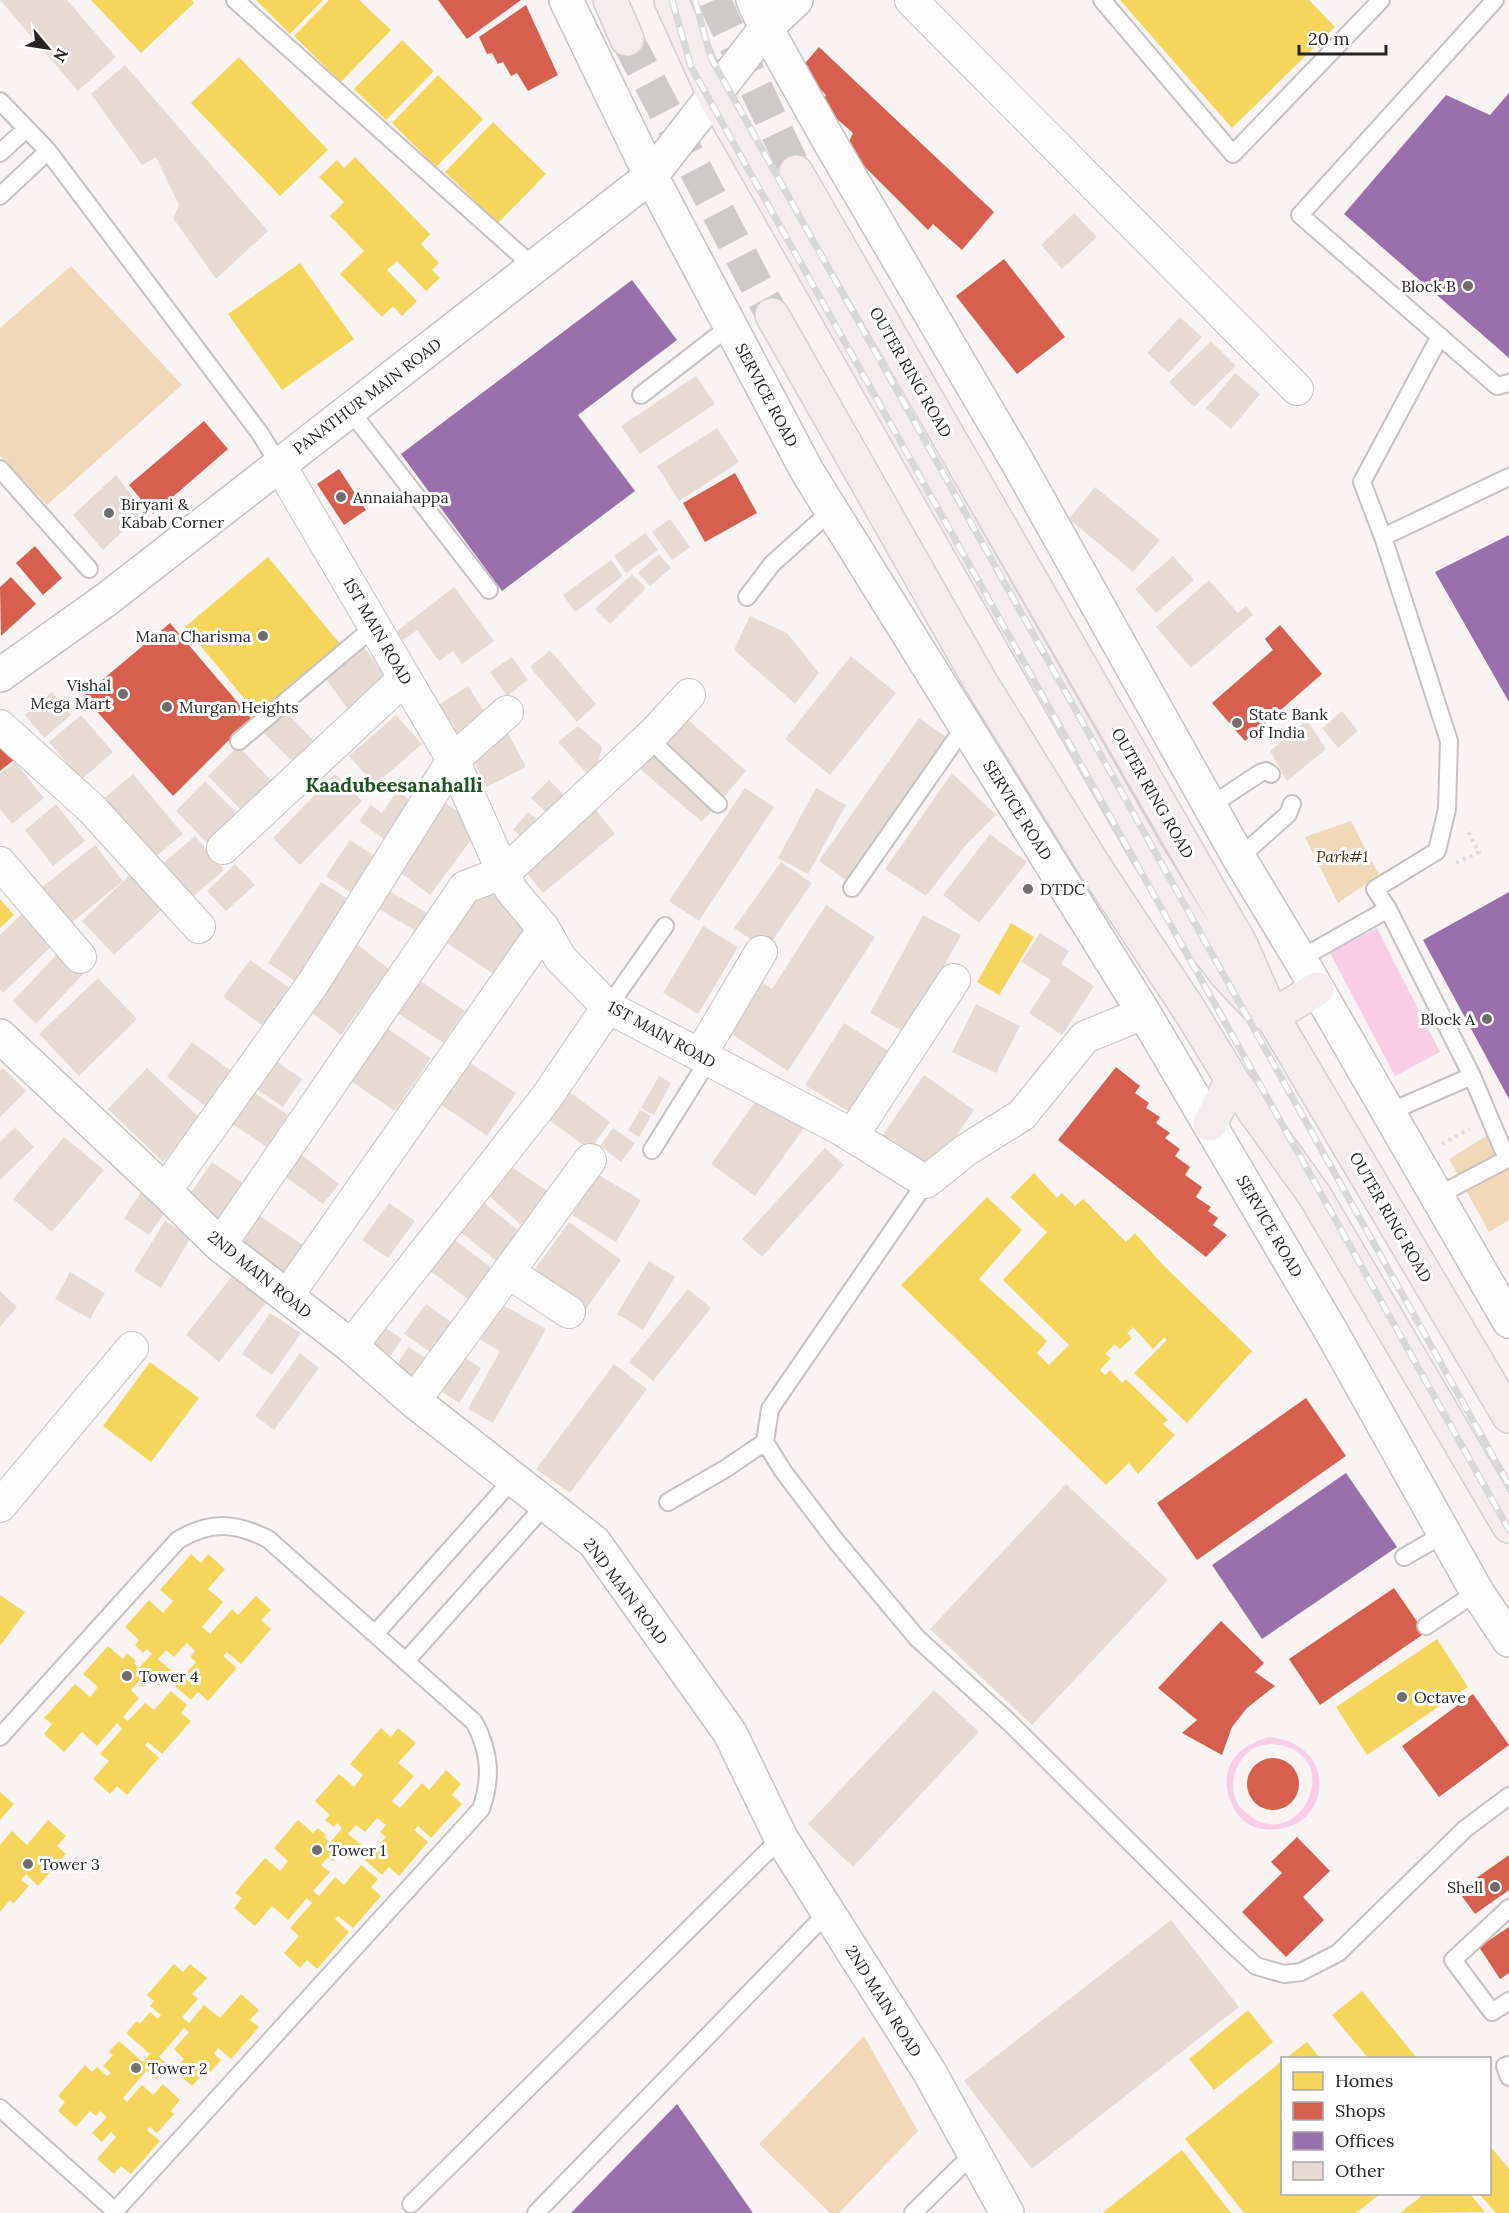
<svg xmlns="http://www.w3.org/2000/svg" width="1509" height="2213" font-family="Lora,serif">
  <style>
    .green { fill: #f1d8b9 }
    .water { fill: #facde6; fill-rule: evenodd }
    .homes { fill: #f6d55c }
    .shops { fill: #d6604d }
    .offices { fill: #9970ab }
    .building { fill: #e7dad3 }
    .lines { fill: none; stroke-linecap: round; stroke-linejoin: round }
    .highway-tunnel { stroke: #cfcaca; stroke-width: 33; stroke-dasharray: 33 16; stroke-linecap: butt }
    .lane-casing { stroke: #c6c2c2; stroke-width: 20 }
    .street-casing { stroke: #c6c2c2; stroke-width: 34 }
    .secondary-casing { stroke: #c6c2c2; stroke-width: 36 }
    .highway-casing { stroke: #d1cfcf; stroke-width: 36 }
    .path { stroke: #dcdbdb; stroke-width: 4; stroke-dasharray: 3 4.5; stroke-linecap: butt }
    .lane { stroke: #fefdfd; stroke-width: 16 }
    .street { stroke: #fefdfd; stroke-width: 32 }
    .secondary { stroke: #fefdfd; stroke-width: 33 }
    .highway { stroke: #f6eced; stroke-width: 33 }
    .rail-casing { stroke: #d9d8d8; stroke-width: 7 }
    .rail { stroke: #fff; stroke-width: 4.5; stroke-dasharray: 14; stroke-linecap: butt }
    .poi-dot { fill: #706d6c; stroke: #fff; stroke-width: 2 }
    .labels { text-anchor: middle; stroke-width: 6; stroke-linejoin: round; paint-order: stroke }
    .poi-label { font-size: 16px; fill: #272424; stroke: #fff; text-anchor: start }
    .street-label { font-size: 16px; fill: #272424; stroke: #fff }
    .park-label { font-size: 16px; font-style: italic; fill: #483314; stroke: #fff }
    .quarter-label { font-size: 20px; font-weight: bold; fill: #1e5622; stroke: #fff }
  </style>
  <rect width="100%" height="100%" fill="#f9f4f3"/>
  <path class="green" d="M71,266L182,385L47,505L0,455V328Z
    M1351,821L1379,875L1338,903L1305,837Z
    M1501,1127L1509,1142V1220L1489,1232L1449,1159Z
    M864,2036L918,2131L839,2213H830L759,2144Z"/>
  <path class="water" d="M1377,928L1440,1052L1395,1076L1330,953Z
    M1269,1737C1344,1744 1330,1838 1263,1829C1250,1828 1237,1817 1232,1805C1216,1770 1236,1746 1269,1737ZM1270,1744C1353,1749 1298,1864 1243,1810C1224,1792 1234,1758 1256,1747C1260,1746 1266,1745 1270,1744Z"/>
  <path class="homes" d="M91,0H192L194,3L141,53Z
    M256,0H323L290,34Z
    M329,0H359L391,30L341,82L294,36Z
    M1120,0H1309L1335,27L1232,128Z
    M402,40L434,71L386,120L354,89Z
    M239,57L328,150L280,196L191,103Z
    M438,75L483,119L436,167L392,123Z
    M493,122L546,174L498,223L445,172Z
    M355,157L430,234L421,244L439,263L432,270L440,278L426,291L397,261L387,270L417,301L402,316L393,306L382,317L340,274L364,251L330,216L344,202L319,177L337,160L344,168Z
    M300,263L354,339L282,390L228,314Z
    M268,557L341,645L258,715L185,627Z
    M0,899L14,915L0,928Z
    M1011,923L1034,937L999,995L977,982Z
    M1034,1173L1057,1198L1062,1193L1075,1206L1083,1199L1126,1242L1135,1233L1162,1264L1252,1351L1187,1423L1134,1373L1167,1340L1164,1337L1153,1349L1133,1327L1127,1333L1132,1338L1120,1349L1115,1344L1105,1354L1111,1358L1100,1370L1105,1375L1110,1370L1122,1383L1126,1379L1168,1420L1163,1424L1175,1435L1138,1474L1129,1463L1106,1485L901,1285L987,1197L1022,1230L979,1279L1047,1341L1037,1353L1049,1365L1069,1345L1003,1280L1047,1232L1010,1197Z
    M150,1362L199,1398L151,1462L103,1426Z
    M191,1554L201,1563L208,1554L225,1569L208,1589L223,1602L202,1627L210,1634L232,1609L238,1615L256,1596L271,1610L261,1620L271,1629L241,1664L227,1652L223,1656L237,1668L208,1701L198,1692L191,1700L175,1686L196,1662L190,1657L195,1651L187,1643L174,1657L166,1650L158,1659L172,1671L159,1686L151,1678L143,1687L138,1682L131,1690L139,1698L123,1717L128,1721L145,1703L154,1710L171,1691L187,1705L181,1713L191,1721L162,1754L148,1742L145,1745L159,1758L127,1795L117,1786L110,1794L93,1779L109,1761L100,1754L122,1729L117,1723L97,1746L82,1732L64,1752L44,1734L52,1724L44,1718L75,1684L90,1697L98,1687L83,1674L108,1646L123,1659L127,1653L136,1661L134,1663L139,1668L152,1654L147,1649L143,1653L135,1645L139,1640L125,1627L149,1600L163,1613L173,1601L160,1590Z
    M0,1595L25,1612L0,1646Z
    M1437,1639L1468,1687L1367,1755L1336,1707Z
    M381,1728L391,1737L398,1728L416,1743L398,1763L414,1776L392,1801L400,1808L422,1783L429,1790L446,1770L461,1784L452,1795L462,1804L431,1838L418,1826L414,1830L428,1842L399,1876L389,1867L382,1875L365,1860L386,1837L380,1832L386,1825L377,1818L365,1832L356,1825L348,1834L363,1846L350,1860L341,1852L333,1861L328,1857L321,1865L330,1872L313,1891L319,1896L335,1877L344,1885L361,1865L378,1879L371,1887L381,1896L353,1928L338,1916L335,1919L349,1932L317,1969L307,1960L300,1968L284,1953L299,1936L290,1928L312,1903L307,1898L288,1920L272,1906L255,1926L234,1908L242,1898L235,1893L265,1858L280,1871L288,1861L274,1848L298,1820L313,1833L318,1828L326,1835L325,1838L330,1843L342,1828L337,1823L334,1827L325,1820L330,1815L315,1801L339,1774L354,1787L363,1775L350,1764Z
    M0,1792L14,1804L0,1820Z
    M48,1820L66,1836L57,1846L66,1854L38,1886L26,1874L21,1880L29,1886L13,1904L10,1900L0,1912V1845L12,1831L27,1845Z
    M174,1964L183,1972L190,1964L207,1978L192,1994L198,1999L182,2017L189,2023L204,2005L220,2018L241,1994L259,2010L250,2020L259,2027L231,2059L218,2048L214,2054L221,2060L206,2077L203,2074L192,2086L174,2070L184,2059L174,2049L189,2032L184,2028L159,2057L169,2066L157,2079L147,2070L123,2098L127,2102L142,2085L153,2095L163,2084L180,2100L171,2111L174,2114L157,2133L150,2127L147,2130L160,2141L131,2174L121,2166L114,2174L97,2159L116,2137L111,2132L102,2142L92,2133L107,2117L100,2111L96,2116L90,2111L76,2127L58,2111L65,2102L58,2096L85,2065L92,2072L97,2067L107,2076L111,2073L103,2066L113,2055L109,2052L119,2041L143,2062L150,2054L126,2033L137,2021L140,2024L150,2012L158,2019L161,2015L150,2006L154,2001L147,1995Z
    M1362,1991L1417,2058H1368L1332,2015Z
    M1248,2010L1273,2042L1214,2090L1189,2059Z
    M1307,2042L1320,2058H1286Z
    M1282,2061V2194H1380L1356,2213H1244L1185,2139Z
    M1490,2146L1509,2169V2213H1496L1479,2194H1490Z
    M1182,2150L1231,2213H1102Z
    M1424,2194H1470L1485,2212L1400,2213Z"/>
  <path class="shops" d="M438,0H521L467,39Z
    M526,5L558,75L528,91L517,73L511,76L503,62L498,64L492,53L487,54L479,37Z
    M819,47L994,212L962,250L933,224L928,230L846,148L853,133L821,105L826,95L800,69Z
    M1004,259L1065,337L1017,374L956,296Z
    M204,421L228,449L153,514L129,485Z
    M339,469L366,510L344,525L317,484Z
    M735,473L757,513L705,542L683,503Z
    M35,546L62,578L43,595L16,563Z
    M11,577L36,604L1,636L0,587Z
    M170,623L251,718L173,796L83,696Z
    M1280,625L1322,674L1245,741L1212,703L1273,650L1265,639Z
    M0,740L15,759L0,771Z
    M1116,1067L1140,1086L1135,1093L1149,1103L1146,1108L1160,1117L1156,1123L1170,1133L1165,1138L1180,1149L1175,1156L1190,1167L1185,1175L1202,1187L1196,1197L1211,1207L1208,1211L1218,1218L1213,1225L1227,1235L1206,1257L1058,1140Z
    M1306,1398L1346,1456L1197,1560L1157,1503Z
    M1394,1588L1425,1633L1320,1705L1289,1659Z
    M1221,1621L1264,1663L1255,1672L1275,1686L1247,1708L1232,1727L1222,1755L1182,1733L1197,1720L1158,1688Z
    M1473,1694L1509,1745L1439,1797L1402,1746Z
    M1247 1784a26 26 0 1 1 52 0a26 26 0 1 1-52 0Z
    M1297,1837L1330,1871L1303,1897L1324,1920L1286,1957L1242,1912L1282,1873L1271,1862Z
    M1509,1855V1890L1475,1914L1458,1891Z
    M1509,1927V1973L1500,1979L1479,1947Z"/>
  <path class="offices" d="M1509,93V358L1344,214L1446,95L1490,115Z
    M632,280L677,340L578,415L635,491L502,591L401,454Z
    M1509,535V702L1435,572Z
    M1509,892V1099L1423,940Z
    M1346,1473L1397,1547L1262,1639L1212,1565Z
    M677,2104L753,2213H571Z"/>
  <path class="building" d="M0,0H67L116,57L78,91Z
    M125,65L268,231L216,279L173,218L179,205L156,157L142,165L91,94Z
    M1074,213L1097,237L1062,269L1041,245Z
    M1180,317L1202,337L1169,373L1147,353Z
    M1211,341L1236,366L1194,407L1169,382Z
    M1235,373L1260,394L1231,429L1206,408Z
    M696,376L715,404L640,454L621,426Z
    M717,428L739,462L679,501L657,466Z
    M116,475L144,511L103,550L73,515Z
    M1095,487L1160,540L1133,572L1069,519Z
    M670,519L690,547L672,560L652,532Z
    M645,533L658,550L626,573L614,556Z
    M659,554L671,568L650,586L638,573Z
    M1173,556L1194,580L1156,613L1135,589Z
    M611,560L623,576L575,612L563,595Z
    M632,574L646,588L610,624L595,609Z
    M1209,580L1238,613L1246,606L1253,615L1191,668L1156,627Z
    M454,587L494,641L462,664L453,651L439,661L417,630L403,640L397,631Z
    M750,616L787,633L819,673L795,704L734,650Z
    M363,646L387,678L347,708L323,675Z
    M550,650L596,704L577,722L530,667Z
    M851,656L896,693L830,775L785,739Z
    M512,657L528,680L507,696L490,672Z
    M468,686L487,716L455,736L437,706Z
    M52,692L71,715L44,738L25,715Z
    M284,710L321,748L300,769L262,731Z
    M1342,711L1358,731L1338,748L1322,728Z
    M81,715L113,752L81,780L49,742Z
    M396,715L422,744L375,785L349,756Z
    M685,717L746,771L702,822L640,769Z
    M919,718L949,739L850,883L819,861Z
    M1307,720L1326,749L1287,781L1270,751Z
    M578,726L602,747L598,763L588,775L558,742Z
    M508,733L526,767L487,787L469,753Z
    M238,746L275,784L245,814L208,776Z
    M15,762L44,798L12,824L0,809V774Z
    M952,773L996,815L965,846L926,896L885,869Z
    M133,774L183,834L154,858L104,798Z
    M335,774L362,801L300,865L273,838Z
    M549,780L571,802L554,820L531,798Z
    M205,781L243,819L213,849L176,811Z
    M745,788L774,807L699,921L669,901Z
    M816,788L846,805L808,874L778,858Z
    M397,791L419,807L392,845L359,821L371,805L382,813Z
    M446,803L480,828L430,895L397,870Z
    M56,804L85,841L53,866L25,830Z
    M593,806L615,834L543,893L521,866Z
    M528,812L543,824L529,843L513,830Z
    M990,834L1027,862L979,923L943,895Z
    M195,836L224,870L183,905L154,871Z
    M350,840L379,859L355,895L326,876Z
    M95,845L123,881L70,924L41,888Z
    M781,862L812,883L766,950L734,928Z
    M235,864L255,885L226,911L207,891Z
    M135,870L168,904L114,955L82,921Z
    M321,882L348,899L295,981L268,963Z
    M480,886L531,919L495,975L444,941Z
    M382,887L429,914L418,932L372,905Z
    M826,905L875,937L788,1071L722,1028L755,977L772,989Z
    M29,907L59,939L3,993L0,989V935Z
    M923,915L961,935L908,1034L870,1013Z
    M703,926L738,947L698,1014L663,993Z
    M1040,933L1069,951L1061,964L1094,986L1062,1035L1029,1013L1051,980L1021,962Z
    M353,941L389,969L341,1035L304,1007Z
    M61,950L85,972L36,1024L13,1001Z
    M250,960L300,995L273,1033L223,997Z
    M412,975L465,1011L443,1043L390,1008Z
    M98,978L137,1019L79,1076L39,1034Z
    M976,1004L1020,1026L996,1073L952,1052Z
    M378,1022L431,1058L395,1111L342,1075Z
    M844,1023L892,1053L854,1115L805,1085Z
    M192,1042L238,1076L212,1111L167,1077Z
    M272,1058L302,1079L283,1107L253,1087Z
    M469,1062L516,1093L487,1136L440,1104Z
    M3,1068L26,1091L0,1117V1071Z
    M147,1068L202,1120L163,1162L108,1109Z
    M924,1075L974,1110L930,1174L880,1139Z
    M659,1076L671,1083L654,1115L641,1108Z
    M562,1086L610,1122L590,1150L542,1115Z
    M247,1088L288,1115L267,1147L226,1120Z
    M763,1091L808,1123L755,1196L711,1164Z
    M640,1110L651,1116L639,1137L628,1130Z
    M15,1127L34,1147L0,1180V1142Z
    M613,1128L635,1143L621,1162L600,1146Z
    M64,1137L104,1170L52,1232L13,1199Z
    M825,1148L844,1165L762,1257L742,1239Z
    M294,1149L339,1184L323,1204L277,1171Z
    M212,1162L246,1185L222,1221L187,1198Z
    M506,1163L549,1192L521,1225L484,1191Z
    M597,1174L641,1200L616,1242L572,1215Z
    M143,1189L169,1206L149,1235L124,1218Z
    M474,1195L524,1235L501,1265L451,1224Z
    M389,1203L415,1221L388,1258L362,1240Z
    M260,1216L313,1252L294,1281L241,1245Z
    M165,1221L191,1237L161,1288L134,1271Z
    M569,1222L621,1260L585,1310L532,1273Z
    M446,1233L498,1273L475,1304L422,1265Z
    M649,1261L675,1277L643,1330L617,1314Z
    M236,1271L270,1298L219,1362L186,1335Z
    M70,1272L105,1293L90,1319L55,1299Z
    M688,1289L711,1308L653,1381L629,1362Z
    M0,1291L17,1307L0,1327Z
    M492,1299L546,1329L493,1423L468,1409L500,1351L472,1335Z
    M426,1304L454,1324L433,1354L404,1334Z
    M270,1313L301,1333L272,1375L242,1354Z
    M375,1321L402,1339L387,1361L360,1344Z
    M408,1347L429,1360L414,1384L393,1371Z
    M455,1351L481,1368L459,1403L433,1386Z
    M300,1353L319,1368L274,1430L255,1416Z
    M614,1364L647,1389L570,1493L536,1469Z
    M1066,1484L1168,1580L1032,1725L930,1629Z
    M934,1690L979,1732L853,1867L808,1824Z
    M1171,1920L1239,2007L1032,2169L964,2081Z"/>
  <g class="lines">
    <path class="highway-tunnel" d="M714,0L796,172
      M627,39L772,315"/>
    <g class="lane-casing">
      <path id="lane" d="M235,0L535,268
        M1102,0L1233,154L1381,0
        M1495,0L1300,215L1497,386L1509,383
        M0,101L48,151L259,432L279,464
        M0,153L26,129
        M0,196L48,151
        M641,395L730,326
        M349,409L489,590
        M0,469L89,569
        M1383,537L1509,477
        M747,597L772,564L832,510
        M648,738L718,804
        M239,741L375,626
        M1210,806L1260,773L1266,771L1271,774
        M1239,858L1288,814L1292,804
        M852,888L965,726
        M1388,909L1472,1076L1507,1159
        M1300,959L1388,909L1375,889L1437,851L1447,809L1449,741L1383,537L1362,482L1440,336
        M608,1007L665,926
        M1387,1113L1472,1076
        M652,1150L709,1059
        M926,1182L770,1409L765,1442L783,1471L836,1541L917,1638L1009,1722L1231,1943L1256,1966L1284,1974L1301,1972L1338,1953L1465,1829L1509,1796
        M1437,1196L1509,1158
        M668,1502L725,1469L765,1442
        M1404,1557L1444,1534
        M1426,1626L1477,1592
        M375,1634L513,1479
        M406,1661L546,1504
        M0,1737L178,1540C210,1521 234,1522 268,1539L474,1722C490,1751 492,1778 481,1809L115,2211L0,2108
        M1509,1908L1453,1960L1492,2012L1509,2001
        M1509,2065L1505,2066L1509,2077
        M411,2204L781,1838
        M536,2213L828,1912
        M913,2213L974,2153"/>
    </g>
    <g class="street-casing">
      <path id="street" d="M911,0L1297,389
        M279,464L453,760L511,890L544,929L560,958L608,1007L841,1129L926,1182L966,1150L1022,1115L1085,1037L1144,1013
        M0,726L92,809L199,927
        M223,848L405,678
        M0,863L80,957
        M700,1055L761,952
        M852,1136L954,980
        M165,1191L314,982L453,760L507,712
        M220,1245L465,887L505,872L654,733L689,695
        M508,1272L569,1312
        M287,1296L544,929
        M351,1346L546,1098L608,1007
        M414,1401L590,1160
        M0,1506L132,1348"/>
    </g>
    <g class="secondary-casing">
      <path id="secondary" d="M566,0L651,176L807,471L1144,1013L1331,1331L1477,1592L1509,1640
        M753,0L766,28L828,139L1018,463L1239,858L1300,959L1509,1321
        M0,675L107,599L651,176L766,28L796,0
        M0,1036L165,1191L220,1245L351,1346L414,1401L594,1542L730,1733L781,1838L930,2073L1007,2213"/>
    </g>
    <g class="highway-casing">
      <path id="highway" d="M610,0L627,39
        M671,0L714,95L1148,856L1201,941L1226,974L1262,1012
        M796,172L1241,945L1272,1016L1282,1033L1509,1416
        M772,315L980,681L1095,867L1190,1011L1232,1080L1315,1196L1509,1526
        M1272,1016L1317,989
        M1210,1124L1232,1080"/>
    </g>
    <path class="path" d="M1456,863L1479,852L1466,828
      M1442,1144L1470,1129"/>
    <use href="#lane" class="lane"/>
    <use href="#street" class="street"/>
    <use href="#secondary" class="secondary"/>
    <use href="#highway" class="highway"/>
    <g class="rail-casing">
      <path id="rail" d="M672,0L691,67L1509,1530
        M695,0L711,58L1509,1485"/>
    </g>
    <use href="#rail" class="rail"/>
  </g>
  <g class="poi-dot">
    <circle cx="1468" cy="286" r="6"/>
    <circle cx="341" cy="497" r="6"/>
    <circle cx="109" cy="513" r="6"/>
    <circle cx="263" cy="636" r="6"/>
    <circle cx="123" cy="694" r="6"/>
    <circle cx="167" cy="707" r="6"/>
    <circle cx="1237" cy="723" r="6"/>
    <circle cx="1028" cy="889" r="6"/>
    <circle cx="1487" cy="1019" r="6"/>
    <circle cx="127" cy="1676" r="6"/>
    <circle cx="1402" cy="1697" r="6"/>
    <circle cx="317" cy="1850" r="6"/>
    <circle cx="28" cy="1864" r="6"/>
    <circle cx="1495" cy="1887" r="6"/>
    <circle cx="136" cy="2068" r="6"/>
  </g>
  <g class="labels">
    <g class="poi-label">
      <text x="1456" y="292" text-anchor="end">Block B</text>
      <text x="353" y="503">Annaiahappa</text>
      <text x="121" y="510">Biryani &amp;<tspan x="121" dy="18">Kabab Corner</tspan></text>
      <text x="251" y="642" text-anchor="end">Mana Charisma</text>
      <text x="111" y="691" text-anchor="end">Vishal<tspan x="111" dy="18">Mega Mart</tspan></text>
      <text x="179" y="713">Murgan Heights</text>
      <text x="1249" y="720">State Bank<tspan x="1249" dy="18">of India</tspan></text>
      <text x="1040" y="895">DTDC</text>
      <text x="1475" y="1025" text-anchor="end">Block A</text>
      <text x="139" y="1682">Tower 4</text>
      <text x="1414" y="1703">Octave</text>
      <text x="329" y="1856">Tower 1</text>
      <text x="40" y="1870">Tower 3</text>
      <text x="1483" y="1893" text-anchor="end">Shell</text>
      <text x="148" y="2074">Tower 2</text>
    </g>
    <g class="street-label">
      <text transform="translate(911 372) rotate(60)" y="6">OUTER RING ROAD</text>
      <text transform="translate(767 395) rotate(62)" y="6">SERVICE ROAD</text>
      <text transform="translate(367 396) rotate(-37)" y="6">PANATHUR MAIN ROAD</text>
      <text transform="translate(378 631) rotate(60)" y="6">1ST MAIN ROAD</text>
      <text transform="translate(1153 793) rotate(60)" y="6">OUTER RING ROAD</text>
      <text transform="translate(1018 810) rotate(58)" y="6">SERVICE ROAD</text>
      <text transform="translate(662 1034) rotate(29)" y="6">1ST MAIN ROAD</text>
      <text transform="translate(1391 1217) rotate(60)" y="6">OUTER RING ROAD</text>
      <text transform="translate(1270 1226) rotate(60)" y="6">SERVICE ROAD</text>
      <text transform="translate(260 1274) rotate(39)" y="6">2ND MAIN ROAD</text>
      <text transform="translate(626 1591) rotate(53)" y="6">2ND MAIN ROAD</text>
      <text transform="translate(884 2001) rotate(58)" y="6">2ND MAIN ROAD</text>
    </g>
    <g class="park-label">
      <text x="1342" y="862">Park#1</text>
    </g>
    <g class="quarter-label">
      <text x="394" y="792">Kaadubeesanahalli</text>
    </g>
  </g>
  <rect x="1281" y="2057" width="210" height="138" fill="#ffffff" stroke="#a9a7a7" stroke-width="1.5"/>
  <rect x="1293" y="2072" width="30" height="18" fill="#f6d55c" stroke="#a9a7a7" stroke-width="1.5"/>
  <text x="1335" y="2087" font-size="18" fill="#272424">Homes</text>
  <rect x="1293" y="2102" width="30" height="18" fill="#d6604d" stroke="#a9a7a7" stroke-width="1.5"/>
  <text x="1335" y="2117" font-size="18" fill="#272424">Shops</text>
  <rect x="1293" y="2132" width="30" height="18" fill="#9970ab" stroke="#a9a7a7" stroke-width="1.5"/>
  <text x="1335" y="2147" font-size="18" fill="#272424">Offices</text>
  <rect x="1293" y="2162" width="30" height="18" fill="#e7dad3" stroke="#a9a7a7" stroke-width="1.5"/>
  <text x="1335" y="2177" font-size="18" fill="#272424">Other</text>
  <g transform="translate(48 48) rotate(119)" stroke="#ffffff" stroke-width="4.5" paint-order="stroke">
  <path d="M0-4.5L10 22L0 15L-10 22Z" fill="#272424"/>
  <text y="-9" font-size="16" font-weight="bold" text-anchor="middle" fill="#272424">N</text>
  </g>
  <path d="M1299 45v9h87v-9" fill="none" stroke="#272424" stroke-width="3"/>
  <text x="1308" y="45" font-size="18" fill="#272424" stroke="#ffffff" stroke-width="4.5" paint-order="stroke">20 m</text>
</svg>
